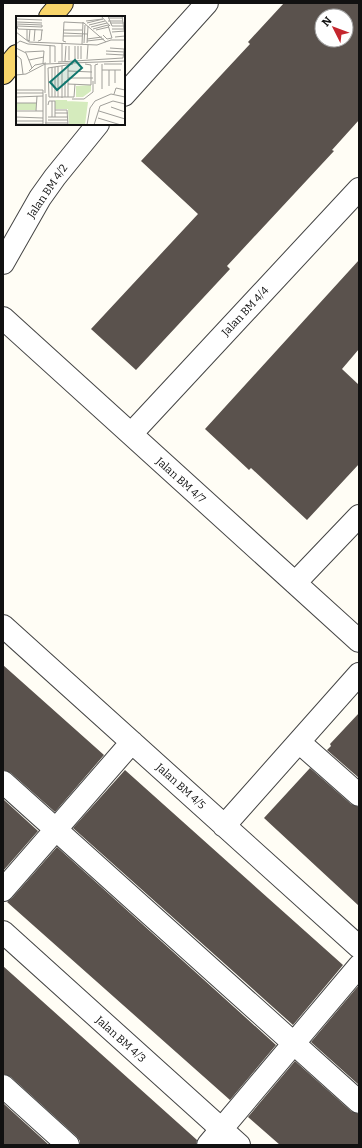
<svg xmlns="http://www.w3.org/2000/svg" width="362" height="1148" font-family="Bitter,serif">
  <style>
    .building { fill: #5a524d; fill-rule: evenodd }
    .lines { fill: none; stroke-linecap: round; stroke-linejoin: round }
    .minor-casing { stroke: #444; stroke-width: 24 }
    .major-casing { stroke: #222; stroke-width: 24 }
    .minor { stroke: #fff; stroke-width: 22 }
    .major { stroke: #f9d66b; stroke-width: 22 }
    .labels { text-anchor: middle; stroke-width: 4; stroke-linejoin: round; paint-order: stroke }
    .street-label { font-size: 11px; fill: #111; stroke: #fff }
    .inset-road { fill: none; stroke: #a09f9a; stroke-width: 1 }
    .view { fill: #0f766e; fill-opacity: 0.15; stroke: #0f766e; stroke-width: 2 }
    .inset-edge { fill: none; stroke: #111; stroke-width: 2 }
  </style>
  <rect width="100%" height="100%" fill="#fffdf5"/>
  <path class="building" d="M284,3H359V120L332,150L334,151L227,266L230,269L136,370L91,329L198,214L141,161L250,44L248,42ZM322,16H346V40H322Z
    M359,260V349L342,369L359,385V464L307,520L251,468L249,470L205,429Z
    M3,665L104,755L55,812L11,773L3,770Z
    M359,713V778L327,750L331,746L330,744Z
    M310,768L351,804L359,807V906L264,818Z
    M125,770L343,965L293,1025L73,828Z
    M3,799L38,831L3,871Z
    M57,847L276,1045L230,1100L7,902L12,898Z
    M3,966L197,1140L196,1145H80V1141L76,1136L11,1077L3,1074Z
    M359,985V1085L311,1042Z
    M295,1061L351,1111L359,1114V1145H280L248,1117Z
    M3,1103L49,1145H3Z"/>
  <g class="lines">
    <g class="minor-casing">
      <path id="minor" d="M124,95L207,3
        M3,263L40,198L55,177L98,124
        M3,318L359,641
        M131,434L359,189
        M295,583L359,516
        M3,626L359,947
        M299,742L359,795
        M3,782L359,1102
        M224,826L359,674
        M3,890L132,742
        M3,932L239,1145
        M3,1086L68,1145
        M208,1145L359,966"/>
    </g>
    <g class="major-casing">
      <path id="major" d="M50,17L62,3
        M3,73L17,56"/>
    </g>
    <use href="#minor" class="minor"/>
    <use href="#major" class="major"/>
  </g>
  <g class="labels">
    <g class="street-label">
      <text transform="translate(47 191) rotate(-56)" y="4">Jalan BM 4/2</text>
      <text transform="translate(245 311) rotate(-47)" y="4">Jalan BM 4/4</text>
      <text transform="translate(181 480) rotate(42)" y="4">Jalan BM 4/7</text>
      <text transform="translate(181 786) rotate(42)" y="4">Jalan BM 4/5</text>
      <text transform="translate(121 1039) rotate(42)" y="4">Jalan BM 4/3</text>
    </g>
  </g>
  <g transform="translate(16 16)">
    <rect width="109" height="109" fill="#fffdf5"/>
    <path d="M75,69V75L67,81H60V70ZM39,84H51L52,93L51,85L72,86L69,109H53L52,93H39ZM0,87H20V94H0Z" fill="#d5ebbd"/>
    <path class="inset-road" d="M85,0L94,10M92,0L96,10H109M92,2H107M1,3L26,4M70,5L87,3M92,5H107M1,6L26,7M71,7L87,3M94,7H108M1,8L26,9M73,9L89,5M1,10L2,13L27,14M1,10L26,11V9M75,11L91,7M11,13V24L14,25M77,13L92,9L96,22L91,23L87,19M96,13H109M47,14H66M80,14L93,11M0,16L13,26L81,29L95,24H109M96,16L109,15M47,17L71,18M47,20H66M99,21L109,20L106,0M71,23L86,21M13,25L14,13M18,25L19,13M22,25L25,24L26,14M71,25L88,23M50,26L47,25L48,6L68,7L90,26M68,27L69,9M71,27L72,10M0,28L4,25L12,28L39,30V46M66,28L67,6M53,30V44M0,32L10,37L16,52M94,32L108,33V36M90,35L108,36M9,36L28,35M90,38L108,39M0,39L5,43L7,58M59,43V30M62,43V30M65,43V30M71,43L72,29M13,44L28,41M46,45V27M49,45L50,30M42,46L107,42L108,36M27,47L28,35M34,47V29M57,48L32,52L33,81H58L59,68M88,48H106M46,50V82M36,51V81M39,51V81M42,51V81M86,54H105M93,54V70M99,54V67M13,55L19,49L30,47M52,55L76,56M0,59L10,58L29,48L109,45M52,62H77M49,65V81M52,68L75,69V49L69,48M79,68V49L82,48M86,73V48M0,74H27V109M0,77H27M29,77V48M30,78V109M98,78L100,72L109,74M0,81L27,80M52,81V49M56,83H68L77,76V65M0,87H21M32,89L33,85H39V101M95,91L109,96M39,94H51L52,109M0,95H27M20,95L21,80M83,95L109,103M39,97H52M0,101L27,102M32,101H52M36,101V85M82,102L105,109M32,104H52M0,105H27M29,107H52M0,108H27M71,109L74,92L79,85L95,78L109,81M78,109L84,90L97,85L109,88"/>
    <path class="view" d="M59,44L66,52L41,74L34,66Z"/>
    <rect width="109" height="109" class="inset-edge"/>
  </g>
  <rect width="362" height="1148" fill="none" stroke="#111111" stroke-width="8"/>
  <g transform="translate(334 28) rotate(312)"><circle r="19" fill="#ffffff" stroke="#a0a0a0"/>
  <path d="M0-3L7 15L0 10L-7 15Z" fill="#c4262e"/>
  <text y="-6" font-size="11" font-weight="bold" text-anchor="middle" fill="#111111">N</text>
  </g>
</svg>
